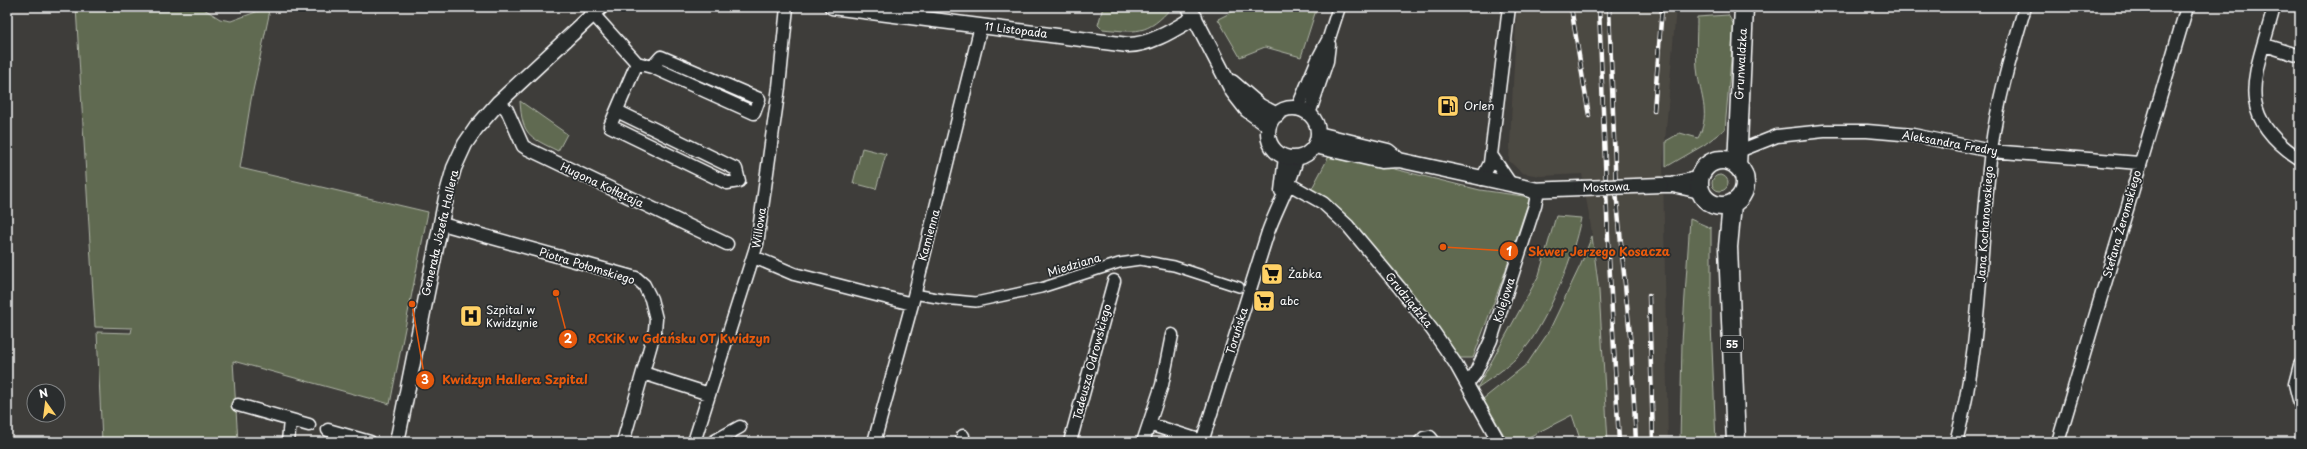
<svg xmlns="http://www.w3.org/2000/svg" width="2307" height="449" font-family="'Playpen Sans',sans-serif">
  <style>
    .built { fill: #4c4842 }
    .green { fill: #616b51; stroke: #b0b5a8 }
    .lines { fill: none; stroke-linecap: round; stroke-linejoin: round }
    .pedestrian-casing { stroke: #fff; stroke-width: 12 }
    .minor-casing { stroke: #fff; stroke-width: 15 }
    .tertiary-casing { stroke: #fff; stroke-width: 17 }
    .primary-casing { stroke: #fff; stroke-width: 21 }
    .pedestrian { stroke: #2a2d2e; stroke-width: 9 }
    .minor { stroke: #2a2d2e; stroke-width: 12 }
    .tertiary { stroke: #2a2d2e; stroke-width: 14 }
    .primary { stroke: #2a2d2e; stroke-width: 18 }
    .rail-casing { stroke: #fff; stroke-width: 4.5 }
    .rail { stroke: #2a2d2e; stroke-width: 3; stroke-dasharray: 9; stroke-linecap: butt }
    .tertiary-bridge-casing { stroke: #fff; stroke-width: 17; stroke-linecap: butt }
    .tertiary-bridge { stroke: #2a2d2e; stroke-width: 14 }
    .labels { text-anchor: middle; stroke-width: 3.5; stroke-linejoin: round; paint-order: stroke }
    .shield { fill: #2a2d2e; stroke: #bfc0c0; stroke-width: 1 }
    .shield-label { font-size: 10px; font-weight: bold; fill: #fff }
    .street-label { font-size: 11px; fill: #fff; stroke: #2a2d2e }
    .poi-label { font-size: 11px; fill: #fff; stroke: #2a2d2e; text-anchor: start }
    .leader { fill: none; stroke: #e8590c; stroke-width: 1.5 }
    .callout-dot { fill: #e8590c; stroke: #2a2d2e; stroke-width: 1.5 }
    .mark-label { font-size: 12px; text-anchor: middle; font-weight: bold; fill: #fff }
    .callout-label { font-size: 12px; text-anchor: middle; font-weight: bold; fill: #e8590c; stroke: #2a2d2e; stroke-width: 3.5; stroke-linejoin: round; paint-order: stroke }
  </style>
  <rect width="100%" height="100%" fill="#3e3d3a"/>
  <filter id="ink" filterUnits="userSpaceOnUse"><feTurbulence type="fractalNoise" baseFrequency=".025" numOctaves="2"/><feDisplacementMap in="SourceGraphic" scale="8" xChannelSelector="R" yChannelSelector="G"/><feConvolveMatrix kernelMatrix="1 2 1 2 8 2 1 2 1" color-interpolation-filters="sRGB"/></filter>
  <g filter="url(#ink)">
    <path class="built" d="M1517,7H1676L1663,167L1668,442H1608L1597,263L1582,174L1541,176L1522,173L1509,161Z"/>
    <path class="green" d="M76,7H201L220,19L231,21L267,8L269,15L251,100L240,168L428,212L390,404L233,361L238,442H102L97,332L131,333L132,328L95,327Z
      M1103,7H1172C1147,36 1136,32 1102,29L1098,25Z
      M1242,7H1317L1301,57L1265,47L1240,57L1218,19Z
      M1728,15L1734,25L1725,129L1704,145L1666,167V141L1680,133L1698,138C1710,116 1702,99 1698,76C1695,57 1697,36 1697,17Z
      M520,101L567,134L558,151C529,137 522,135 520,101Z
      M862,148L886,154L876,189L853,183Z
      M1333,154L1480,190L1530,197L1503,278L1473,358H1458C1435,324 1410,292 1384,260C1360,232 1342,210 1311,190L1328,158Z
      M1712 183a8 8 0 1 1 16 0a8 8 0 1 1-16 0Z
      M1556,216L1581,218C1573,258 1553,307 1530,342C1517,361 1496,375 1477,388L1539,275Z
      M1690,219L1711,228V324L1716,442H1680L1682,342Z
      M1592,236L1599,291L1608,442H1581L1572,415L1519,442H1508L1483,399L1527,364L1548,333L1581,264Z"/>
    <g class="lines">
      <g class="pedestrian-casing">
        <path id="pedestrian" d="M914,294L943,299L976,302L1041,288L1119,263L1140,260L1174,266L1239,287"/>
      </g>
      <g class="minor-casing">
        <path id="minor" d="M2274,7C2257,73 2230,113 2300,159
          M593,14L637,63L652,67L754,113L759,99L661,57L652,67
          M2265,45L2300,56
          M499,102L507,110L523,146L526,148L727,244
          M1297,109L1318,59L1329,38L1339,7
          M617,111L736,169L739,181L727,183L610,126L637,63
          M1309,114L1327,61L1329,44
          M1739,151L1777,136L1824,131H1867L1913,135L1991,151L2139,163
          M1491,155L1510,183
          M1482,179L1490,163L1509,7
          M1289,184L1323,203L1348,226L1399,287L1433,331L1455,363L1499,442
          M1281,191L1285,157
          M442,224L636,278L644,285L651,299L656,319L655,330L623,442
          M754,257L794,274L912,304
          M2300,365L2295,384L2300,404
          M643,373L709,394
          M1467,384L1475,374L1491,340L1535,205L1538,190
          M238,405L309,425
          M1149,424L1202,441
          M328,430L370,442
          M288,442L290,420
          M694,442L757,244L779,87L787,7
          M713,442L740,427
          M874,442L912,304L981,26
          M962,442L963,436
          M1070,442L1114,281
          M1143,442L1162,385L1172,335
          M1202,442L1268,232C1277,207 1291,184 1297,158
          M1420,442L1424,438L1430,437L1434,442
          M1956,442C1982,346 1979,249 1991,151C1997,102 2011,54 2025,7
          M2058,442L2187,7"/>
      </g>
      <g class="tertiary-casing">
        <path id="tertiary" d="M832,7L1128,45C1151,45 1175,29 1195,17
          M1189,7L1233,92L1247,110L1269,126
          M1232,82L1260,106L1277,115
          M1268 133a25 25 0 1 1 50 0a25 25 0 1 1-50 0Z
          M1318,134L1388,151L1399,160
          M1315,146L1381,161L1399,160L1538,190
          M1675,184L1700,178
          M1661,185H1673L1700,191
          M1530,190L1581,188
          M397,442L447,193L454,168L465,144L476,128L499,102L601,7"/>
      </g>
      <g class="primary-casing">
        <path id="primary" d="M1699 183a23 23 0 1 1 46 0a23 23 0 1 1-46 0Z
          M1737,166L1744,7
          M1732,204L1728,247L1736,442"/>
      </g>
      <use href="#pedestrian" class="pedestrian"/>
      <use href="#minor" class="minor"/>
      <use href="#tertiary" class="tertiary"/>
      <use href="#primary" class="primary"/>
      <g class="rail-casing">
        <path id="rail" d="M1571,7L1589,116
          M1599,7L1608,239L1619,442
          M1609,7L1616,191L1631,346L1636,442
          M1654,111L1662,7
          M1649,296L1653,442"/>
      </g>
      <use href="#rail" class="rail"/>
      <g class="tertiary-bridge-casing">
        <path id="tertiary-bridge" d="M1581,188L1661,185"/>
      </g>
      <use href="#tertiary-bridge" class="tertiary-bridge"/>
    </g>
  </g>
  <defs>
    <g id="fuel-square" transform="scale(1.15)"><rect x="-9" y="-9" width="18" height="18" rx="4" fill="#ffd166" stroke="#2a2d2e"/><path d="M-5.5-6h7V0h2V4h1.3V-2.5L3-4.5l.8-.8L6-3V5H2.5V1h-1V6h-7ZM-4.2-4.7v3.2H.2V-4.7Z" fill="#111"/></g>
    <g id="supermarket-square" transform="scale(1.15)"><rect x="-9" y="-9" width="18" height="18" rx="4" fill="#ffd166" stroke="#2a2d2e"/><path d="M-6-5.5h2.5l.6 2H6L4.5 2H-2.5L-4.4-4H-6ZM-1.5 3.2a1.3 1.3 0 1 0 .1 0ZM3 3.2a1.3 1.3 0 1 0 .1 0Z" fill="#111"/></g>
    <g id="hospital-square" transform="scale(1.15)"><rect x="-9" y="-9" width="18" height="18" rx="4" fill="#ffd166" stroke="#2a2d2e"/><path d="M-5-5h3v3.5h4V-5h3V5h-3V1.5h-4V5h-3Z" fill="#111"/></g>
  </defs>
  <g fill-rule="evenodd">
    <use href="#fuel-square" x="1448" y="106"/>
    <use href="#supermarket-square" x="1272" y="274"/>
    <use href="#supermarket-square" x="1264" y="301"/>
    <use href="#hospital-square" x="471" y="316"/>
  </g>
  <g class="labels">
    <rect class="shield" x="1721" y="336" width="22" height="16" rx="3"/>
    <g class="shield-label">
      <text x="1732" y="348">55</text>
    </g>
    <g class="street-label">
      <text transform="translate(1016 30) rotate(7)" y="4">11 Listopada</text>
      <text transform="translate(1741 64) rotate(-87)" y="4">Grunwaldzka</text>
      <text transform="translate(1950 143) rotate(10)" y="4">Aleksandra Fredry</text>
      <text transform="translate(602 185) rotate(25)" y="4">Hugona Kołłątaja</text>
      <text transform="translate(1606 187) rotate(-2)" y="4">Mostowa</text>
      <text transform="translate(1985 224) rotate(-86)" y="4">Jana Kochanowskiego</text>
      <text transform="translate(2122 224) rotate(-74)" y="4">Stefana Żeromskiego</text>
      <text transform="translate(759 228) rotate(-81)" y="4">Willowa</text>
      <text transform="translate(440 233) rotate(-77)" y="4">Generała Józefa Hallera</text>
      <text transform="translate(929 235) rotate(-75)" y="4">Kamienna</text>
      <text transform="translate(1074 265) rotate(-17)" y="4">Miedziana</text>
      <text transform="translate(587 266) rotate(17)" y="4">Piotra Połomskiego</text>
      <text transform="translate(1409 300) rotate(51)" y="4">Grudziądzka</text>
      <text transform="translate(1504 300) rotate(-72)" y="4">Kolejowa</text>
      <text transform="translate(1237 331) rotate(-73)" y="4">Toruńska</text>
      <text transform="translate(1092 362) rotate(-75)" y="4">Tadeusza Odrowskiego</text>
    </g>
    <g class="poi-label">
      <text x="1464" y="110">Orlen</text>
      <text x="1288" y="278">Żabka</text>
      <text x="1280" y="305">abc</text>
      <text x="486" y="314">Szpital w<tspan x="486" dy="13">Kwidzynie</tspan></text>
    </g>
  </g>
  <path class="leader" d="M1443 247L1509 251M556 293L568 339M412 304L425 380"/>
  <g class="callout-dot">
    <circle cx="1443" cy="247" r="4"/>
    <circle cx="556" cy="293" r="4"/>
    <circle cx="412" cy="304" r="4"/>
    <circle cx="1509" cy="251" r="10"/>
    <circle cx="568" cy="339" r="10"/>
    <circle cx="425" cy="380" r="10"/>
  </g>
  <g class="mark-label">
    <text x="1509" y="256">1</text>
    <text x="568" y="343">2</text>
    <text x="425" y="384">3</text>
  </g>
  <g class="callout-label">
    <text x="1599" y="256">Skwer Jerzego Kosacza</text>
    <text x="679" y="343">RCKiK w Gdańsku OT Kwidzyn</text>
    <text x="515" y="384">Kwidzyn Hallera Szpital</text>
  </g>
  <rect width="2307" height="449" fill="none" stroke="#2a2d2e" stroke-width="24"/>
  <rect x="12" y="12" width="2283" height="425" fill="none" stroke="#fff" stroke-width="1.5" filter="url(#ink)"/>
  <g transform="translate(46 403) rotate(346)"><circle r="19" fill="#2a2d2e" stroke="#7f8182"/>
  <path d="M0-3L7 15L0 10L-7 15Z" fill="#ffd166"/>
  <text y="-6" font-size="11" font-weight="bold" text-anchor="middle" fill="#ffffff">N</text>
  </g>
</svg>
